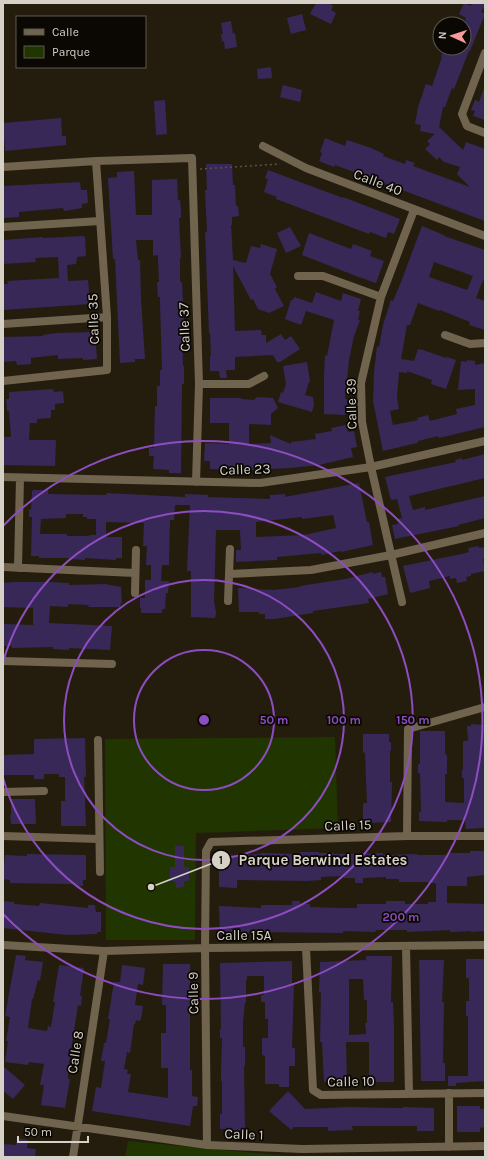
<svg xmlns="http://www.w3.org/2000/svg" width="488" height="1160" font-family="Karla,sans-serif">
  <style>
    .green { fill: #203500 }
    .building { fill: #372858; fill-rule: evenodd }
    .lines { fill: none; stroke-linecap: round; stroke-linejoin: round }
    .path { stroke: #595346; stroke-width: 1.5; stroke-dasharray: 2 3; stroke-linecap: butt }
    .street { stroke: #71644e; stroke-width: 8 }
    .ring { fill: none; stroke: #8d4dc1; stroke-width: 2 }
    .labels { text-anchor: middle; stroke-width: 3.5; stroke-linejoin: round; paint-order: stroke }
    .street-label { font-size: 14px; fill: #d5d1c7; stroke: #0b0803 }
    .centre { fill: #8d4dc1; stroke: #0b0803; stroke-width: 2 }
    .ring-label { font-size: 12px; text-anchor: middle; font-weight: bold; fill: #8d4dc1; stroke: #0b0803; stroke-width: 3.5; stroke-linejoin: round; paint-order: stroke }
    .leader { fill: none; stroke: #d5d1c7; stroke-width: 1.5 }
    .callout-dot { fill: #d5d1c7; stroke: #0b0803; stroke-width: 1.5 }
    .mark-label { font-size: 12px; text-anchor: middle; font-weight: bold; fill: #111 }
    .callout-label { font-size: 15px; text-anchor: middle; font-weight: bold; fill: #d5d1c7; stroke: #0b0803; stroke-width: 3.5; stroke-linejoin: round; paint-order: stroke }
  </style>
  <rect width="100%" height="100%" fill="#241d0e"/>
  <path class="green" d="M335,737L338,828L196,833L195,940H106L105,739Z
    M128,1141L300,1157H331H125Z"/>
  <path class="building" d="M316,3H328L333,6L331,10L336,13L331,24L310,14Z
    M464,3L471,6L472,3H480L485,5L481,12L485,14L470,51H469L454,89L452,88L445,107H443L439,127L463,150L466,142L485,149V221L335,165L334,167L319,161L322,153L320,152L325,138L345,146L347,140L371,148L384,154L383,156L405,164L406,160L415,163L413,166L470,187L457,174L460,167L444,162L439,157L437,160L425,149L430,144L427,141L435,134L420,131L421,125L415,124L418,107L426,84L432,86L442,57H441L444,48H464V23L466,18L459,14Z
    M302,14L306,30L291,34L287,18Z
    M231,21L233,34L235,33L237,47L225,49L224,41L222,42L221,34H223L221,23Z
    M271,67L272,78L258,79L257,69Z
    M283,85L302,90L300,102L280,97Z
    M484,88H485V120L473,116L475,111L471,110L475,100L479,102Z
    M165,100L167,134L156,135L154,101Z
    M61,118L62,136H66V145L5,151L3,123Z
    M206,164H232L233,185H235L236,206H238L239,216L232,217V225H231L233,260L246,263L251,246L260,248L261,244L277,249L270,274L277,287L275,289L284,306L269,313L258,309L253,299L251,300L233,266L235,331L261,330L262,335H266V343L281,334L285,340L291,336L300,349L280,362H277L273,355L235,357V370H226L227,378H220L219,371H210V356H211L210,333H209L205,232H207L205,190H207Z
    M268,170L343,198V197L400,219L394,234L388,232L386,238L370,232L369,234L276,199L277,197L264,192L268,179L265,178Z
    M134,171L136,215H152V180L177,179L178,200H180L181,210V218H179L181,258H180V281L182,283L184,320H182L183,366H184V384H182L181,473H169V470L153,469L154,456H149V448H154L155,406H157V386H160V370H162L160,302V297H158L157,282H159L158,259V255L153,256V240H136L138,260H140L141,299L145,359H135V362L120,363L115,259H113L108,178L117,177V172Z
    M80,182L81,190H87L88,203L82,204V208L64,211L63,208L19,212V217L3,218V186Z
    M422,226L444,235V236L485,250V281L483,280L476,298L485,301V330L469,325L470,322L440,310L439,311L418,303L410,325H407L401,359L414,361L418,349L420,350V349L446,358L447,357L456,360L446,389L431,384L432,380L407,371V373L399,372L397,398L399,409L390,411L393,425L418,420L417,418L428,415L430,421L457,414L456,409L475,405V389L458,390L461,361L467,362V360L475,361V365L485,363V427L439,438L438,436L418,441L417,443L383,451L373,401L374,372L377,346L379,347L383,325L391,300L393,301L401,282ZM434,262L473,276L467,290L429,277Z
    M290,227L301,246L286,253L277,233Z
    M309,233L351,249L353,244L372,251L370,256L384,261L376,283L356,276L302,255Z
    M83,236L85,237L86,256L77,257L76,264L67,265L68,281L88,280L90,304L4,310L3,284H8L7,281L59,278L58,257L35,258L36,262L3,264V240L42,237L43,238Z
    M316,292L341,301L343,293L361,299L358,311H360L358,320H360L354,336L349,360L345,399H347V408H345V415L324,414V376L325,355L327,356L334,320L306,311L301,325L285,319L291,300H293L294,297L312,303Z
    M95,332L97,359L83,360V358L58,359V355L31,358V364L17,365L16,361L3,362V337L43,336V335L57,333Z
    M307,362L310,382H309L305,395L313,397L314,405L312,412L278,402L281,392L283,393L286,384L283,366Z
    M53,389L54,392L63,391L64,403L55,404V410H51V418L37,419V423H30L29,440H56L55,466L3,465V437H11L9,411H7L6,399H9V392Z
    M257,397L273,398L278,408L271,414V425L249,424V444L271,443L270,435L291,444V442L316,439L315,434L332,431L331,428L346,425L348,432L354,431L357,447L351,448L353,457L319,465L290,468L248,470V471L210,469V461H204L205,443L229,444V423H210V398H241V399L254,400Z
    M485,454V478L409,496L413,510L425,507V510L485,496V518L458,525L459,526L395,539L392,525L398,524L397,519L402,518L397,499L391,500L385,477L456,462L455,460L462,458V460Z
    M359,483L367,522H369L373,545L341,552V551L321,555V553L277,557V560L236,562V550H241L240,530H216L214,601L216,613L215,618L191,617V571H187L190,505H175L174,520H170L169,565H162L161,581H169L168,593H166L165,609H162V613H141V608H140V598H145V580H151V565H146L147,546H143L144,523L106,522V537H122V558H116V560L85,558V560L69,559V558H39V556H31L32,517H29V509L31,510L32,491L33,490H48V494L106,495L107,493L185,497V494L208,495V497L270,499V495L285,494V497ZM66,514H83V517H87V519H96V535H89V536H67V534H40L41,519L66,518ZM333,515L336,528L304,535L256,537V522L302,517V519Z
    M479,546V548L485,547V559H483L485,571L471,574V576L466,577L467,581L457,583L456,578L450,579V576L429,581L430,588L410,593L403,566L466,553L469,552L468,548Z
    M373,572V574L381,572L382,577H385L388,594L368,599L369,603L313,611V613L274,619H265V614H259V612H239L238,588L273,590L300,587V586L345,579Z
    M14,582H50L69,583V585L105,584L121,587L122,603H121L120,607H88L89,605L68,604V607L50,606L49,623L112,626L110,650L69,648V650L53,649V647L12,648V646H3V624L33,625V608L3,607V583Z
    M471,724L485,725V828L466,829L465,820H447V822L419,821V812H421L420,773H418V764H420V731H445V754L447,755V774H445V802L464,803V778H462V770H463V741H468L467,726H471Z
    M363,734H389V742H391V751H390V782H392L391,822L363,823V803H367L365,753L363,752Z
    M85,738L86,777H84L86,826H61V801H65V777H59V774H44V779H34V775H3V755L34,754V739Z
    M11,799H35L36,824H11L10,815H11Z
    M175,846H184V867H189V881H184V887L176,888L175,881H170V867H175Z
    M470,851H485V875L467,877V886H447V903L485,904V931L471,932V931L450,932V930L407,932V930H376L375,932L343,931V933L257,932L220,935L219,906L261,908V905H292V901H300V904H310V907L343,908H357V904H386V901H405V904H428V902H436V883H428V882H399V879H386V877L363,878V883H355V878H344V876L321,877V880L307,881L237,880V888L219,887V854L237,855L261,854V853L300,854V852H319V853H334V854L383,853V855L417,854V855H449V853H470Z
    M27,854L86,855V880H83V886H75V884H66L10,883V880L3,879L5,855L27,856Z
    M3,901L14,902V904L39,906L40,903L88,908V905H95L96,912H101V932H97V934L67,935L3,928Z
    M16,955L26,956L25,960L43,962L40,981L38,980L33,999H32L28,1028L47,1031L48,1026L51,1027L55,1002H53L59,965L84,968L80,996H82L81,1006L78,1005L68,1070V1079H70L65,1108L41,1105L44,1085H40L44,1064L29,1062L28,1065L5,1062L8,1041H6L10,1017L5,1016Z
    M366,956H392L391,1002H393L394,1024V1082H369V1042H346L347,1082H324L322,1042H320L321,992H319L320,962L366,960ZM349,979H363L364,1000H367V1023H365L366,1034L349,1035Z
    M466,959H485V1081L456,1083V1086H448V1076H468V1016H466V1001H469V978H466Z
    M419,960H444L442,1002H444L443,1063H445V1081H421Z
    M292,961V983H294L292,1048H295V1066H289V1087H279V1084H265V1056L262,1055V1038H268V1019H265V1002H261V995H264V976H247V980H246V1003L245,1002L243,1022V1047H245V1066H244L245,1129H241V1138H229V1129H220V1114H222V1081H221V1072L222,1038H220V1029H221L220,963Z
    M163,964H190V1070H192V1096L198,1097L197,1106H193L190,1126L92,1111L96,1087L101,1088L105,1061H101L104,1043H106L110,1019H108L114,982H120L122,965L145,968L143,985L138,984L135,1005L143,1006L142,1014L140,1021L136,1020L135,1024H134L130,1053L127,1052L124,1069L128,1070L127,1074H131L128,1092L168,1098V1068H161V1033H166V1005H162Z
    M3,1066L25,1085L13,1099L3,1091Z
    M288,1091L305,1109L349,1107L397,1108H403V1107L434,1108V1131H417V1126H352L353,1130L328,1131V1127H293L292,1130L283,1123L269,1111Z
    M457,1106H480V1109H485V1127L480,1128V1132H457Z
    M17,1138L28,1140L27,1148L36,1149L35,1157H3V1144L16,1145Z"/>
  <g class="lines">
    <path class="path" d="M200,169L280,164"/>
    <path class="street" d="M485,53L462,114L467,126L485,133
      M263,146L306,168L485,236
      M3,167L96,161L192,158L199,384L196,482
      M3,227L100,221
      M298,276H323L381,297
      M3,324L107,317
      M445,335L470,344L485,343
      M3,381L107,370V317L96,161
      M199,384H249L264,376
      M3,477L260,483L371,467L485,441
      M3,567L135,573
      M18,568L20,478
      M229,574L311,570L391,555L485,533
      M135,593L136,550
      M228,601L230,549
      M402,602L371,467L362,422L361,383L381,297L414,210
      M3,661L112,664
      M98,740L100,872
      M3,792L44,791
      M3,836L99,839
      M407,836L408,729L485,707
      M3,945L104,951L205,948L485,945
      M406,946L409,1093
      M306,948L313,1090L321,1095L485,1093
      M3,1116L207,1145L303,1149L485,1146
      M207,1145L205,948L206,851L211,842L407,836H485
      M449,1147V1093
      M73,1157L104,951"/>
  </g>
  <g class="ring">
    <circle cx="204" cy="720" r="70"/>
    <circle cx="204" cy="720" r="140"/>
    <path d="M3 662A209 209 0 1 1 3 778"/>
    <path d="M3 526A279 279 0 1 1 3 914"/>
  </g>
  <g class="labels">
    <g class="street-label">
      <text transform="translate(378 182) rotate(21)" y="5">Calle 40</text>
      <text transform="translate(93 319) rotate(-92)" y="5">Calle 35</text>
      <text transform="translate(184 327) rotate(-92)" y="5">Calle 37</text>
      <text transform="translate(351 404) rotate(-91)" y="5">Calle 39</text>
      <text transform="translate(245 469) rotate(-2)" y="5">Calle 23</text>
      <text transform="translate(348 825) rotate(-2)" y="5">Calle 15</text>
      <text x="244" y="940">Calle 15A</text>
      <text transform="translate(193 993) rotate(-91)" y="5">Calle 9</text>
      <text transform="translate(75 1052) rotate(-81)" y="5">Calle 8</text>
      <text transform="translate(351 1081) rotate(-1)" y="5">Calle 10</text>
      <text transform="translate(244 1134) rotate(2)" y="5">Calle 1</text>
    </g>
  </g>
  <circle cx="204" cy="720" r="6" class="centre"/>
  <g class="ring-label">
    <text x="274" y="724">50 m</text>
    <text x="344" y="724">100 m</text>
    <text x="413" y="724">150 m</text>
    <text x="401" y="921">200 m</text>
  </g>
  <path class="leader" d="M151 887L221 860"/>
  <g class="callout-dot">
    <circle cx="151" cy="887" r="4"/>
    <circle cx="221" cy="860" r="10"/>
  </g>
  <g class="mark-label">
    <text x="221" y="864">1</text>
  </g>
  <g class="callout-label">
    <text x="323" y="865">Parque Berwind Estates</text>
  </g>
  <rect width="488" height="1160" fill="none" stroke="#d5d1c7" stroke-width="8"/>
  <rect x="16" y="16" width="130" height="52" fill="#0b0803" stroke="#5c5851"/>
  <rect x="24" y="29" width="20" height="6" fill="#71644e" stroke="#5c5851"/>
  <text x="52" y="36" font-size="12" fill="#d5d1c7">Calle</text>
  <rect x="24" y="46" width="20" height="12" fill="#203500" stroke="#5c5851"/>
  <text x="52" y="56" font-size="12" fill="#d5d1c7">Parque</text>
  <g transform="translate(452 36) rotate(273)"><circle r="19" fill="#0b0803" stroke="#5c5851"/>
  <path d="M0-3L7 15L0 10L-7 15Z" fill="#f59b9b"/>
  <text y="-6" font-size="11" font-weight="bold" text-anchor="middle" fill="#d5d1c7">N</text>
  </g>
  <path d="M18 1136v6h70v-6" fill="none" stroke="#d5d1c7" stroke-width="2"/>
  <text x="24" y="1136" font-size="12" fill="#d5d1c7" stroke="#0b0803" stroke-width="3" paint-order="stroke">50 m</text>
</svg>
